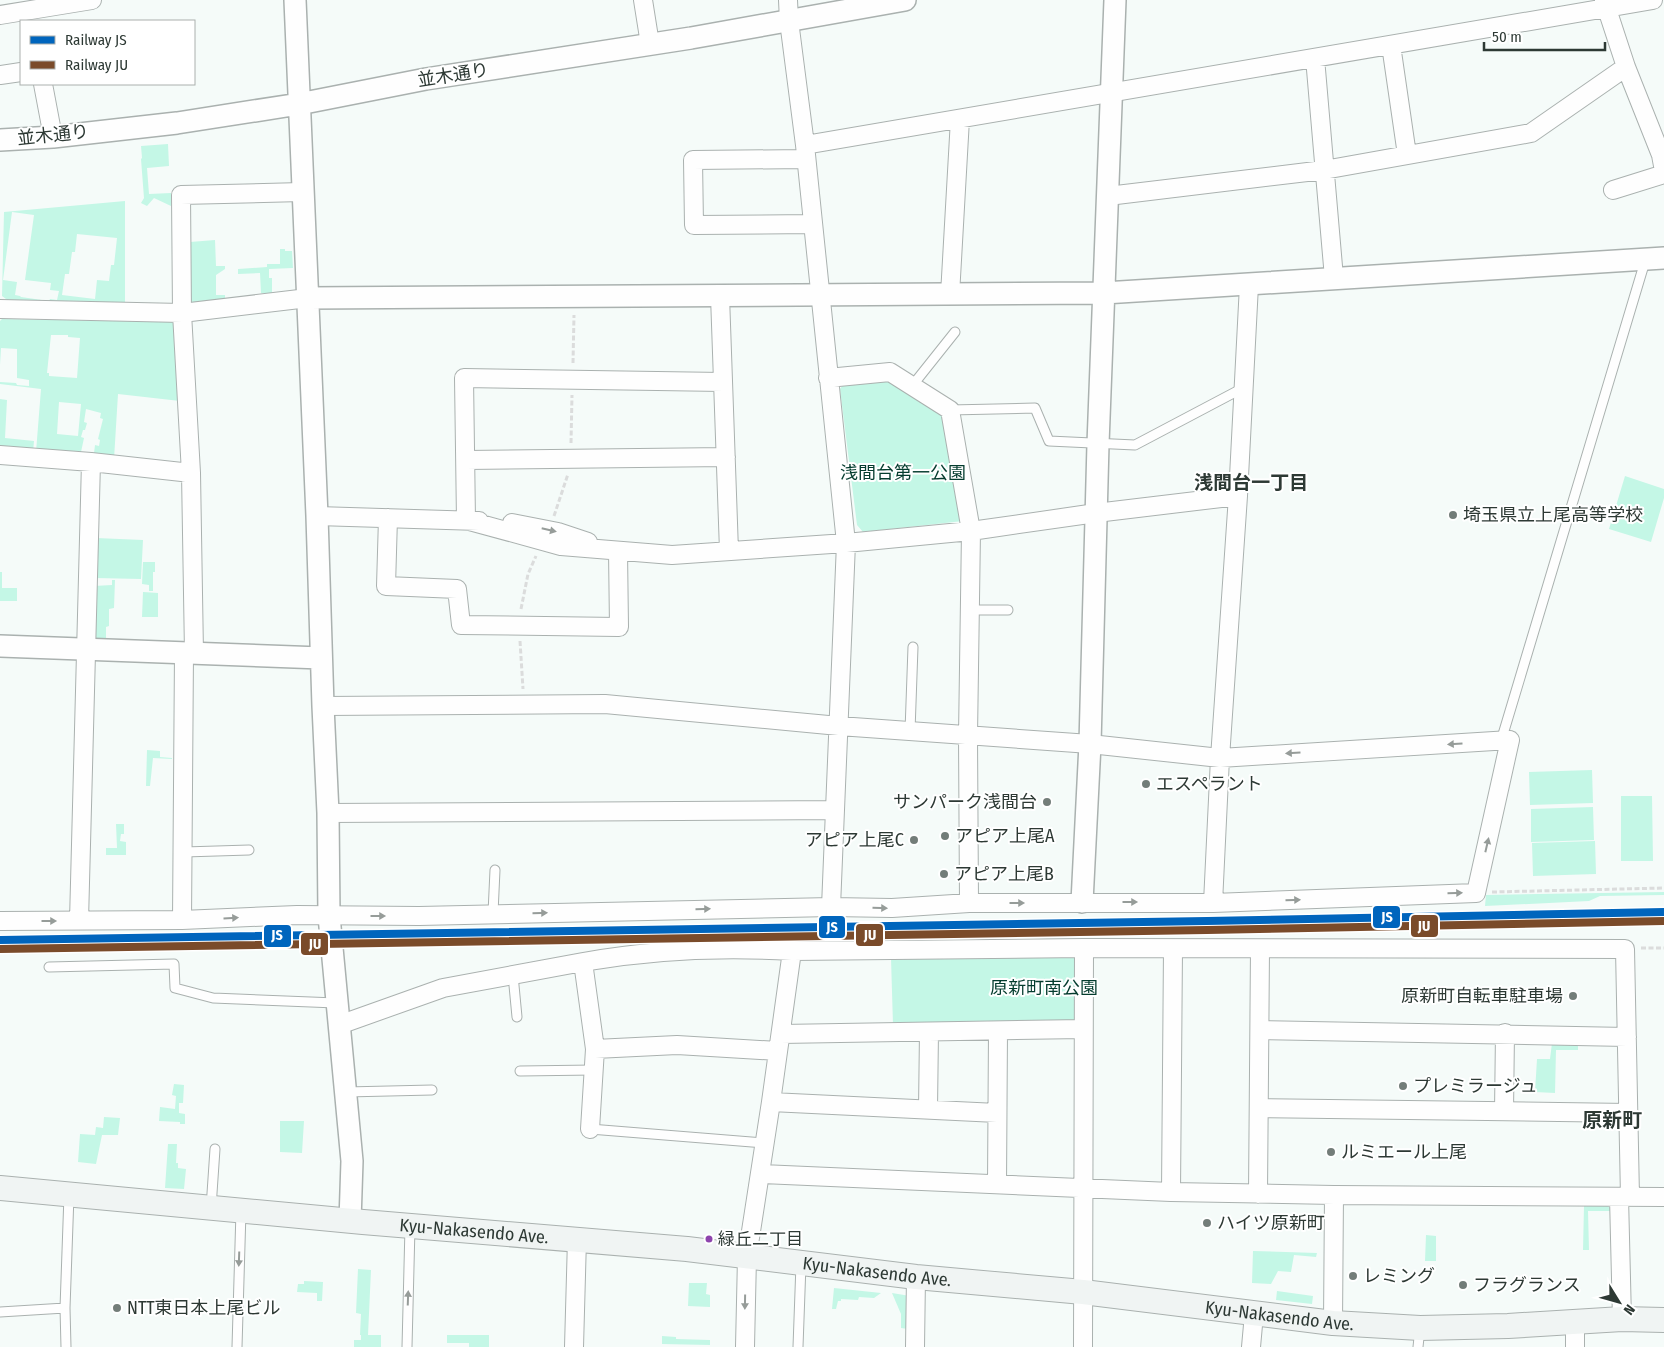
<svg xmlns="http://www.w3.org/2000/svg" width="1664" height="1347" font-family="'Fira Sans Condensed','Noto Sans JP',sans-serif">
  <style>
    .green { fill: #c4f7e6; fill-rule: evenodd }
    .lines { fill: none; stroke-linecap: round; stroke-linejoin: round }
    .service-casing { stroke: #aab1af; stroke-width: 11 }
    .minor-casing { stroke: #aab1af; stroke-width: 20 }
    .tertiary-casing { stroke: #aab1af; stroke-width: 24 }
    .secondary-casing { stroke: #aab1af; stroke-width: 26 }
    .path { stroke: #dbdcdc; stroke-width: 3; stroke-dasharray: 5 2.5; stroke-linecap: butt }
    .service { stroke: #fefefe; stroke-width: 9 }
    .minor { stroke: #fefefe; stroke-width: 18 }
    .tertiary { stroke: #fefefe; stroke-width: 21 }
    .secondary { stroke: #f0f4f3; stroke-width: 24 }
    .rail-1-casing { stroke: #fff; stroke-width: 11 }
    .rail-2-casing { stroke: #fff; stroke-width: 11 }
    .rail-1 { stroke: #0065bd; stroke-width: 8 }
    .rail-2 { stroke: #7a4b2a; stroke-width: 8 }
    .oneway { fill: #969c99 }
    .poi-dot { fill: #737d79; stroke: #fff; stroke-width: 2 }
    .bus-dot { fill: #8e44ad; stroke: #fff; stroke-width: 2 }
    .labels { text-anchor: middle; stroke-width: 4; stroke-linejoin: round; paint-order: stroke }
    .bus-label { font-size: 17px; fill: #2d3934; stroke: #fff; text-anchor: start }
    .street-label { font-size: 18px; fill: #2d3934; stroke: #fff }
    .park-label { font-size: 18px; fill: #043c2e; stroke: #fff }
    .poi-label { font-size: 18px; fill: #2d3934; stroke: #fff; text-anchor: start }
    .neighbourhood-label { font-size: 19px; font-weight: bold; fill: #2d3934; stroke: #fff }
    .quarter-label { font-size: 20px; font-weight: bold; fill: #2d3934; stroke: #fff }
    .line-badge { stroke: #fff; stroke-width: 2 }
    .badge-label { font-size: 14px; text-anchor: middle; font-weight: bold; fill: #fff }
  </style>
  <rect width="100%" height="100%" fill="#f5fbf9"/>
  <path class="green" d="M168,144L169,166L147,168L149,194L171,193V206L154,198L147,206L141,203L144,198L141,159L142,158L141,146Z
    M125,201V304L10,302L2,296L4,212ZM12,212L34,215L25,280L51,283L50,290L59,291L57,300L50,299L49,301L21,297L20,296L15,295L17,282L3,280ZM77,234L117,238L114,265H111L109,281L97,280L95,299L62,295L65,274H69L72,252H75Z
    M215,240L216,266H225V269L216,275V295H225V301L195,304L190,300V242Z
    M280,249H285V251H292L293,268L269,269V278H272V293H261L260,273L238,274V269L267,267V264H280Z
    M2,319L172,322L178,328L180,401L118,394L114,459L36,452L41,389L0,384V382L16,383L17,385L29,386V380L17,378V349L1,348L0,365V321ZM51,335H68V337L80,338L77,378L49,376V373H47ZM59,402L81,404L78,436L57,434ZM86,409L101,413L100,418L103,419L98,439L100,440L99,446L95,445L94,453L90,452L89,454L81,452L84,438L81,437L83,430H85L87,423L84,422Z
    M889,376L948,413L963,521L863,532L857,525L840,389L847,379Z
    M0,399L7,400L5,438L34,441L33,452L0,448Z
    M1625,476L1664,489V498L1651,542L1609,529Z
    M96,538L143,540L141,579L95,578Z
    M143,562H155V572H153V591H149V585L142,584Z
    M0,572H2V588H17V601H0Z
    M112,580H115L114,608L109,609V626L106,627V642H99L94,636V586L112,585Z
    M143,592L158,593V617H142Z
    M147,750L160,751V757L172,758V759L153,758L150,786H146Z
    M1592,770L1593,803L1530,805L1529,772Z
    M1621,796H1652L1653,861H1621Z
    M1593,807L1594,840L1531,842V809Z
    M116,824H124V834H121L120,841L126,842V855H106V848H117Z
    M1595,841L1596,874L1533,876L1532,843Z
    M1664,892V895L1600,896L1589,901L1485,906L1486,895Z
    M1072,954L1078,960V1017L1074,1022L893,1025L891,958Z
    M1552,1043L1578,1044V1050H1556L1555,1093L1535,1092L1537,1059H1550Z
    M174,1084L184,1085L183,1103H179V1113L185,1114V1124H180V1122L159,1121L160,1107L175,1109L176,1096L172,1095Z
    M104,1117L120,1118L118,1135H102L96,1164L78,1162L80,1134L95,1135L96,1127L103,1128Z
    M280,1121H304L302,1153L280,1152Z
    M168,1144H177L176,1163H178V1168L186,1169L184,1189L165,1188Z
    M1584,1206H1608L1613,1211H1588L1589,1250H1583Z
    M1426,1235L1436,1236V1261H1425Z
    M1253,1251L1317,1253L1316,1257L1294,1255L1291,1272L1278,1271L1271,1284L1252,1283Z
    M358,1269L371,1270L368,1335H381V1347H354V1340H361V1335H360L361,1314L356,1313Z
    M304,1281L323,1282L322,1301H317V1293L297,1292L298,1284H304Z
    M689,1283H707L706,1294L710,1295V1307L688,1306Z
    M834,1288L881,1293L874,1298L859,1297L858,1300L841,1299V1301H838L836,1309H832Z
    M1277,1291L1313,1296L1312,1304L1276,1300Z
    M892,1293L910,1296L908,1329L901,1328V1314Z
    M447,1335H489V1347H469V1343H447Z
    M662,1336L676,1337V1339L710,1340V1345L662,1344Z"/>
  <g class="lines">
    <g class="service-casing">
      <path id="service" d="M912,386L955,332
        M950,410L1035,408L1049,441L1135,445L1243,388
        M970,610H1008
        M910,731L913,647
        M1501,741L1643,268L1644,259
        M184,852L249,850
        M493,913L495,870
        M49,967L174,964L175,988L213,998L336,1003
        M513,975L517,1017
        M520,1071L594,1070
        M346,1092L432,1090
        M590,1129L765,1143
        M211,1208L215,1149
        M0,1312L65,1308
        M66,1347L65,1308L69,1195
        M237,1347L241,1211
        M407,1347L410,1227
        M798,1347L801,1264
        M1418,1347L1420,1328"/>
    </g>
    <g class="minor-casing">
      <path id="minor" d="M643,0L650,44
        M788,0L789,21L805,145L846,543L831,907
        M1604,0L1626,67L1661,155L1664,171
        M0,15L92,0
        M1391,45L1407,155
        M1315,58L1334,278
        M0,75L21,72
        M43,84L53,137
        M805,145L1653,0
        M806,159L693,160L694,225L813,224
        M1613,190L1664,174
        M1108,196L1324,170L1531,133L1626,67
        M950,295L960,119
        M720,296L729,551
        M0,309L182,313L308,298
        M828,378L890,372L950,410L971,531L968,736L969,903
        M0,455L91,462L191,473
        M466,460L726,457
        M317,516L479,521
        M388,518L386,586L457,589L461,625L619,627L618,551
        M466,520L561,546L672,555L846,543L971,531L1096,513L1238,496
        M466,520L464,378L723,382
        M512,523L558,532L588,542
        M194,653L191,473L182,313L181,195L302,192
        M328,813L835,810
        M1213,903L1220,758L1238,496L1249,285
        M182,920L184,653
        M0,921L182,920L297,915L419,916L831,907L892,908L969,903H1213L1476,893L1510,740L1220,758L1090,744L839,726L605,704L323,706
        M79,921L91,462
        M583,962C651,950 723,947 792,951
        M339,1025L443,988L583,962L595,1049L590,1129
        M1260,1030L1627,1037
        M781,1034L1083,1029
        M595,1049L677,1045L778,1051
        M771,1102L997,1113
        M1259,1108L1629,1113
        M928,1109L929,1032
        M1504,1111L1505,1033
        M760,1174L1171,1192L1334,1195L1664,1197
        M997,1184L998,1031
        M1171,1192L1173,949
        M1258,1194L1260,949
        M1619,1197L1622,1319
        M1575,1322V1347
        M1333,1323L1334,1195
        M574,1347L577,1239
        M745,1347L747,1257L771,1102L792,951L1084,948L1625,949L1630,1197
        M915,1347L916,1277
        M1083,1347L1084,948
        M1251,1347L1254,1314"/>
    </g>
    <g class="tertiary-casing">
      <path id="tertiary" d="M295,0L317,516L323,706L328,813L329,916L352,1161L350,1221
        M0,140L53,137L177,123L299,104L426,79L691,38L905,0
        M308,298L1104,293L1664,258
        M0,646L321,658
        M1082,902L1090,744L1098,444L1115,0"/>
    </g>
    <g class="secondary-casing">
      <g id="secondary">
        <path id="s1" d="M0,1188L363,1222L687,1249L916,1277L1083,1292L1333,1323L1420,1328L1508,1326L1622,1319L1664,1320"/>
      </g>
    </g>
    <path class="path" d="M573,363L574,315
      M571,443L572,395
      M554,516L568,474
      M521,609L528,574L536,556
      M520,641L523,689
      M1492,892L1664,888
      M1641,948H1664"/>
    <use href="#service" class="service"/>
    <use href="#minor" class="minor"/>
    <use href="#tertiary" class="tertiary"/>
    <use href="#secondary" class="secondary"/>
    <g class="rail-1-casing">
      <path id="rail-1" d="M0,940L1207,921L1664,912"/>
    </g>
    <g class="rail-2-casing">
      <path id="rail-2" d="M0,949L1207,930L1664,921"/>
    </g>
    <use href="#rail-1" class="rail-1"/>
    <use href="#rail-2" class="rail-2"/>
  </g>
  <defs><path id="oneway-solid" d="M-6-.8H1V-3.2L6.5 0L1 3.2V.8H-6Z" transform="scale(1.25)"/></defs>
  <g class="oneway">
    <use href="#oneway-solid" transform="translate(549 530) rotate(13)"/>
    <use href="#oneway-solid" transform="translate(1455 744) rotate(177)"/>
    <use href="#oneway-solid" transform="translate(1293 753) rotate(177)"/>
    <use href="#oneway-solid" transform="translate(1487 845) rotate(-77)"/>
    <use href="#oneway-solid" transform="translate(1455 893) rotate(-2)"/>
    <use href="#oneway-solid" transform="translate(1293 900) rotate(-2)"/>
    <use href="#oneway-solid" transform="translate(1130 902)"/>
    <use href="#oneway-solid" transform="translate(1017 903)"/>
    <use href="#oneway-solid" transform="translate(880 908) rotate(1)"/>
    <use href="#oneway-solid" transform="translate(703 909) rotate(-1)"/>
    <use href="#oneway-solid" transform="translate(540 913) rotate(-1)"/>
    <use href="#oneway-solid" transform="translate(378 916)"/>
    <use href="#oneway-solid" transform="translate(231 918) rotate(-3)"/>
    <use href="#oneway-solid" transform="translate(49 921)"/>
    <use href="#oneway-solid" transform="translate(239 1259) rotate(92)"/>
    <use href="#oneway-solid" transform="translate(408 1298) rotate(-88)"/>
    <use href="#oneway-solid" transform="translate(745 1302) rotate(91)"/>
  </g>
  <g class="poi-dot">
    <circle cx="1453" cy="515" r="5"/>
    <circle cx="1146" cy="784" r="5"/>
    <circle cx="1047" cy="802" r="5"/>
    <circle cx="945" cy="836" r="5"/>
    <circle cx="914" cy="840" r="5"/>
    <circle cx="944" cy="874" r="5"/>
    <circle cx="1573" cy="996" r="5"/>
    <circle cx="1403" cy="1086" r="5"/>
    <circle cx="1331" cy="1152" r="5"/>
    <circle cx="1207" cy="1223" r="5"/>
    <circle cx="1353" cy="1276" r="5"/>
    <circle cx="1463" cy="1285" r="5"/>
    <circle cx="117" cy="1308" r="5"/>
  </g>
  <circle class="bus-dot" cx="709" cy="1239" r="4.5"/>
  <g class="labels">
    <g class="bus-label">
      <text x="718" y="1245">緑丘二丁目</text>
    </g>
    <g class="street-label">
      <text transform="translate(453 75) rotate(-9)" y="6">並木通り</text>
      <text transform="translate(53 135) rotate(-6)" y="6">並木通り</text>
      <text dy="6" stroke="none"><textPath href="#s1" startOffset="476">Kyu-Nakasendo Ave.</textPath></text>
      <text dy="6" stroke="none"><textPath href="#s1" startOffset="881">Kyu-Nakasendo Ave.</textPath></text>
      <text dy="6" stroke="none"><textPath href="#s1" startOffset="1286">Kyu-Nakasendo Ave.</textPath></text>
    </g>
    <g class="park-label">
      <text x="903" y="479">浅間台第一公園</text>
      <text x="1044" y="994">原新町南公園</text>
    </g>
    <g class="poi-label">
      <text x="1463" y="521">埼玉県立上尾高等学校</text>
      <text x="1156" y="790">エスペラント</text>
      <text x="1037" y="808" text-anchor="end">サンパーク浅間台</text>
      <text x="955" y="842">アピア上尾A</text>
      <text x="904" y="846" text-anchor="end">アピア上尾C</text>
      <text x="954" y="880">アピア上尾B</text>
      <text x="1563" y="1002" text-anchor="end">原新町自転車駐車場</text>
      <text x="1413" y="1092">プレミラージュ</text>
      <text x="1341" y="1158">ルミエール上尾</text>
      <text x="1217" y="1229">ハイツ原新町</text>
      <text x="1363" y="1282">レミング</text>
      <text x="1473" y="1291">フラグランス</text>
      <text x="127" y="1314">NTT東日本上尾ビル</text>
    </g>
    <g class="neighbourhood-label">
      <text x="1251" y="489">浅間台一丁目</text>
    </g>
    <g class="quarter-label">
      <text x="1612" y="1127">原新町</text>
    </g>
  </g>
  <g class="line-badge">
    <rect x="1372" y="905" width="29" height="24" rx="5" fill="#0065bd"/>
    <rect x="1410" y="914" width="29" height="24" rx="5" fill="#7a4b2a"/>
    <rect x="818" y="915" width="28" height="24" rx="5" fill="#0065bd"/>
    <rect x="855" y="923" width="29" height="24" rx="5" fill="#7a4b2a"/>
    <rect x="263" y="924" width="29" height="24" rx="5" fill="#0065bd"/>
    <rect x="300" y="932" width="29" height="24" rx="5" fill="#7a4b2a"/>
  </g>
  <g class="badge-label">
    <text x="1387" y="922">JS</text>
    <text x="1424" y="931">JU</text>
    <text x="832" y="932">JS</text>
    <text x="870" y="940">JU</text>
    <text x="277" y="940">JS</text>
    <text x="315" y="949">JU</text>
  </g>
  <rect x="20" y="20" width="175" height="65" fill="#ffffff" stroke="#abb0ae"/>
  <rect x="30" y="36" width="25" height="8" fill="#0065bd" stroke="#abb0ae"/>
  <text x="65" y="45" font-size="15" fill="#2d3934">Railway JS</text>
  <rect x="30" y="61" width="25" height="8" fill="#7a4b2a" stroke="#abb0ae"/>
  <text x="65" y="70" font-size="15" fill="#2d3934">Railway JU</text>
  <g transform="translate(1619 1302) rotate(127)" stroke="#ffffff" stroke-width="4" paint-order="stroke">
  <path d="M0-4L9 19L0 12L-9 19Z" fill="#2d3934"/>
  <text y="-8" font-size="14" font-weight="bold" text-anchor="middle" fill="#2d3934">N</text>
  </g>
  <path d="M1484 42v8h121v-8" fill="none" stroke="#2d3934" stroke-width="2.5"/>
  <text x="1492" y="42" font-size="15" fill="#2d3934" stroke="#ffffff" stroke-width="4" paint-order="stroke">50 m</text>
</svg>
